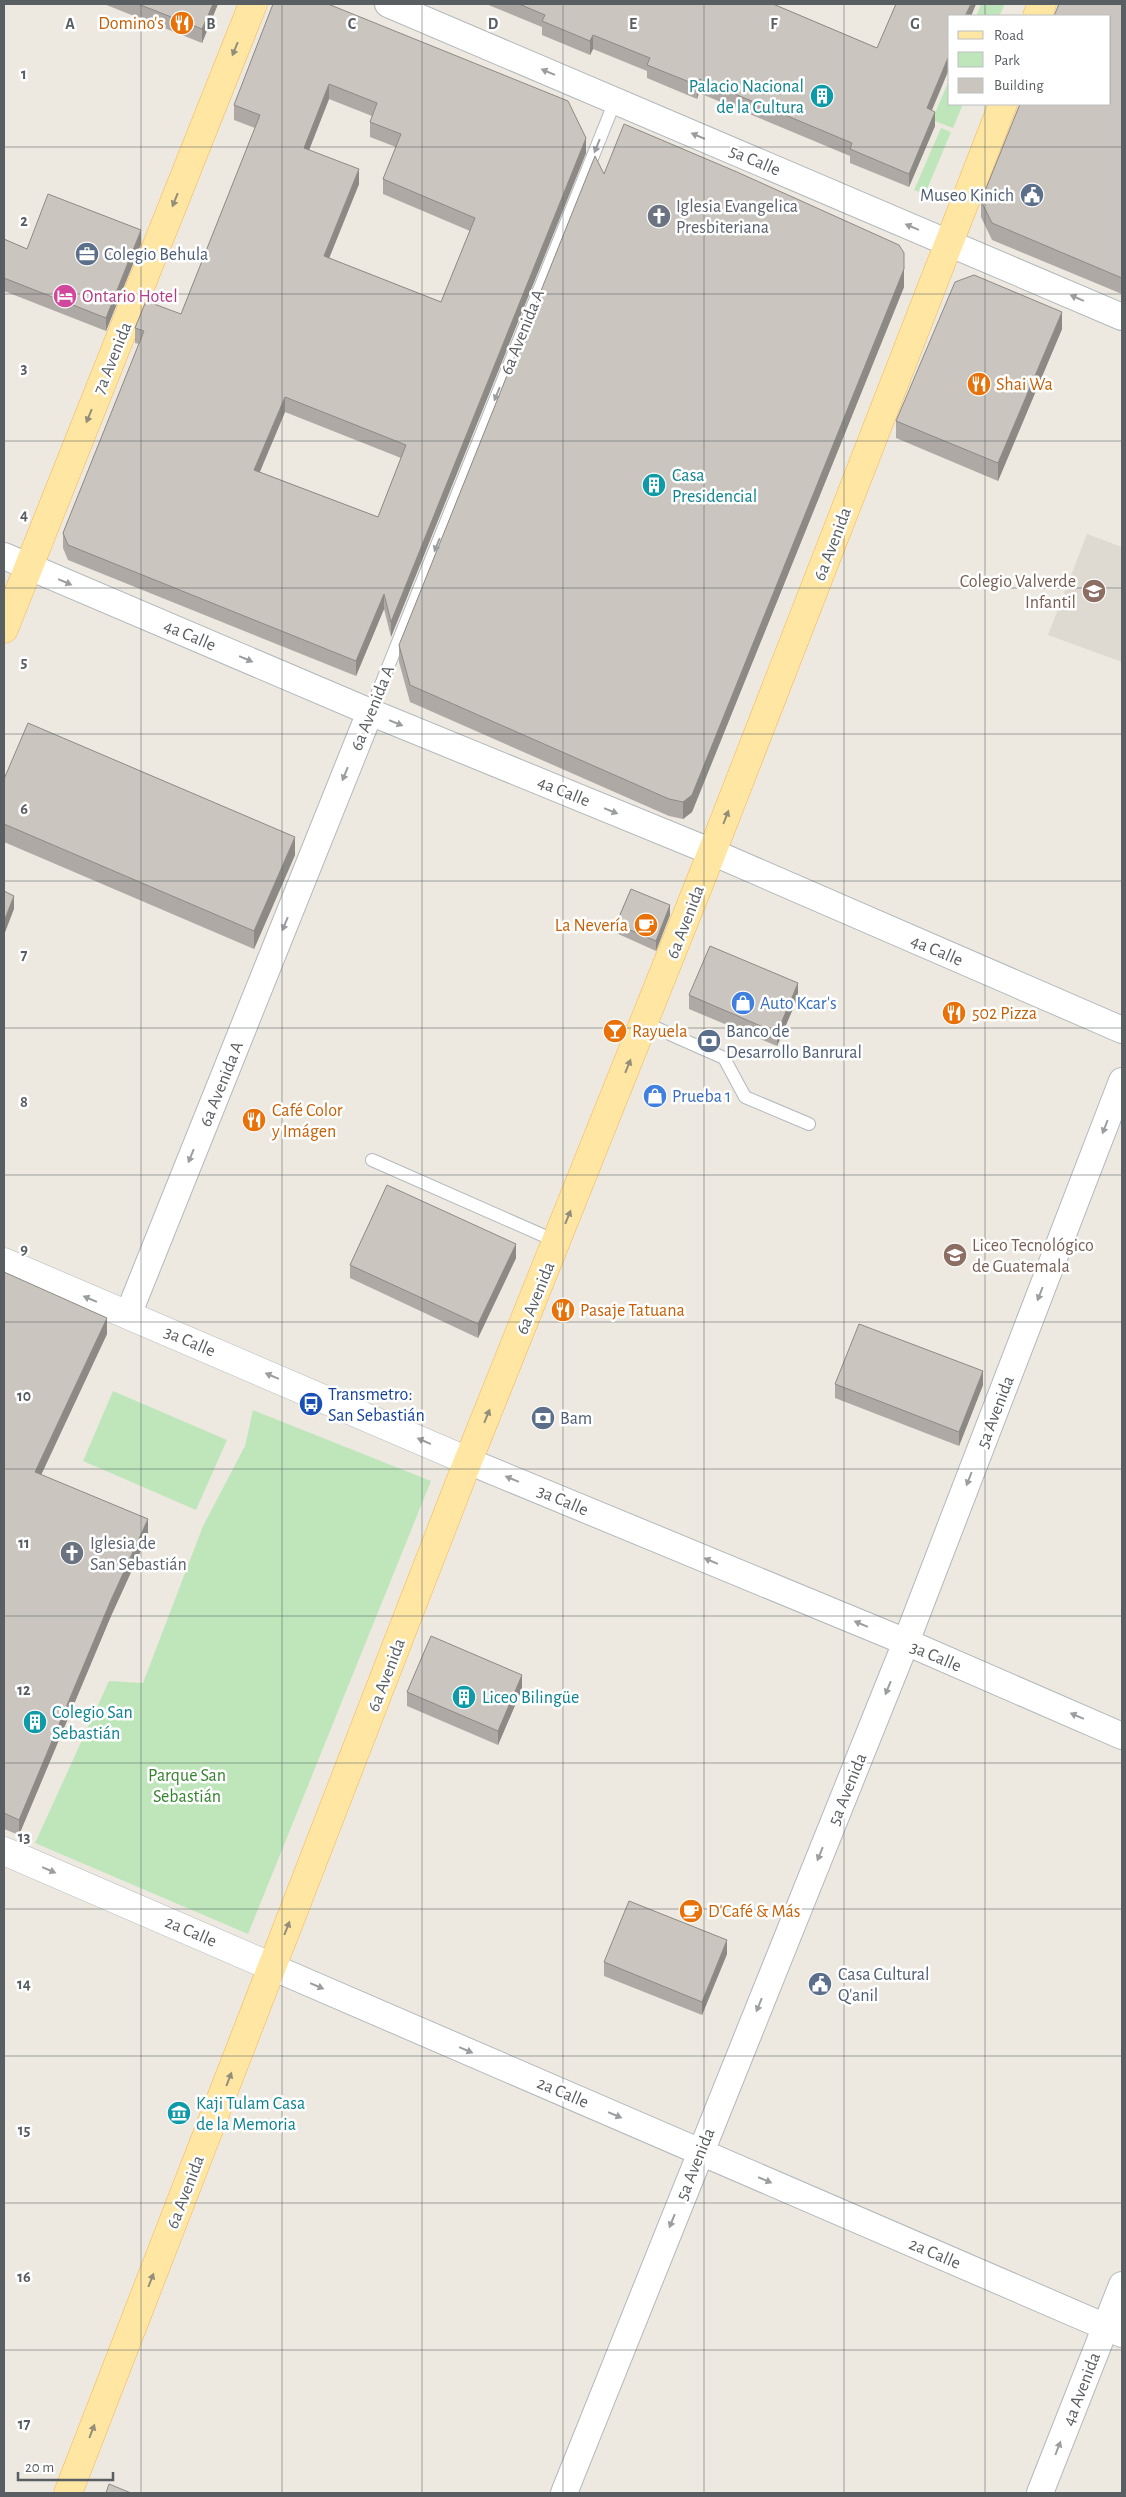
<svg xmlns="http://www.w3.org/2000/svg" width="1126" height="2497" font-family="'Alegreya Sans',sans-serif">
  <style>
    .education { fill: #dfdad1 }
    .green { fill: #bfe6bb }
    .lines { fill: none; stroke-linecap: round; stroke-linejoin: round }
    .service-casing { stroke: #b3b8bc; stroke-width: 14 }
    .minor-casing { stroke: #b3b8bc; stroke-width: 28 }
    .tertiary-casing { stroke: #b3b8bc; stroke-width: 29 }
    .primary-casing { stroke: #f8b54e; stroke-width: 29 }
    .service { stroke: #fff; stroke-width: 12 }
    .minor { stroke: #fff; stroke-width: 26 }
    .tertiary { stroke: #fff; stroke-width: 28 }
    .primary { stroke: #ffe6a3; stroke-width: 28 }
    .wall { fill: #aea9a4; fill-rule: evenodd }
    .shaded-wall { fill: #8d8a86 }
    .building { fill: #cac5bf; stroke: #8d8a86; fill-rule: evenodd }
    .oneway { fill: #938e79 }
    .oneway2 { fill: #9b9ea1 }
    .grid { fill: none; stroke: #595e62; stroke-width: 1; stroke-opacity: 0.55 }
    .labels { text-anchor: middle; stroke-width: 5; stroke-linejoin: round; paint-order: stroke }
    .food-label { font-size: 18px; fill: #c56008; stroke: #fff; text-anchor: start }
    .culture-label { font-size: 18px; fill: #0d838f; stroke: #fff; text-anchor: start }
    .street-label { font-size: 18px; fill: #595e62; stroke: #fff }
    .service-label { font-size: 18px; fill: #4e5e75; stroke: #fff; text-anchor: start }
    .worship-label { font-size: 18px; fill: #5b616d; stroke: #fff; text-anchor: start }
    .hotel-label { font-size: 18px; fill: #b23c85; stroke: #fff; text-anchor: start }
    .education-label { font-size: 18px; fill: #785e54; stroke: #fff; text-anchor: end }
    .shop-label { font-size: 18px; fill: #366cbe; stroke: #fff; text-anchor: start }
    .transit-label { font-size: 18px; fill: #164399; stroke: #fff; text-anchor: start }
    .park-label { font-size: 18px; fill: #35832f; stroke: #fff }
    .grid-label { font-size: 16px; text-anchor: middle; font-weight: bold; fill: #595e62; stroke: #fff; stroke-width: 5; stroke-linejoin: round; paint-order: stroke }
  </style>
  <rect width="100%" height="100%" fill="#ede9e0"/>
  <path class="education" d="M1087,534L1122,547V662L1048,635Z"/>
  <path class="green" d="M981,4H1005L999,16H976Z
    M950,78V104H963L953,128L932,120Z
    M941,128L951,132L925,194L914,190Z
    M113,1391L227,1440L196,1510L83,1461Z
    M253,1410L431,1481L248,1934L35,1843L109,1681L143,1683L203,1526L245,1446Z"/>
  <g class="lines">
    <g class="service-casing">
      <path id="service" d="M370,712L615,101
        M645,1023L724,1058L745,1097L809,1124
        M372,1160L558,1242"/>
    </g>
    <g class="minor-casing">
      <path id="minor" d="M388,4L1122,317
        M4,556L370,712L712,852L1122,1030
        M128,1315L370,712
        M468,1461L906,1642L1122,1736
        M272,1967L1122,2334
        M564,2493L906,1642L1122,1081
        M1040,2493L1122,2285"/>
    </g>
    <g class="tertiary-casing">
      <path id="tertiary" d="M4,1262L468,1461
        M4,1851L272,1967"/>
    </g>
    <g class="primary-casing">
      <path id="primary" d="M1037,16L1042,4
        M4,629L253,4
        M68,2493L468,1461L712,852L1003,104"/>
    </g>
    <use href="#service" class="service"/>
    <use href="#minor" class="minor"/>
    <use href="#tertiary" class="tertiary"/>
    <use href="#primary" class="primary"/>
  </g>
  <path class="wall" d="M104,4H218L202,43Z
    M273,4L586,153L391,637L384,609L356,676L68,560L63,548V533L139,344L135,343V328L181,314L255,128L234,120V105ZM329,99L372,116L370,122V137L396,147L383,179V194L470,231L441,302L329,258L359,184L309,150ZM285,412L401,458L378,517L260,472Z
    M486,4H773L877,48L896,4H976L971,16H950L931,110L935,126L909,187L850,163V156L699,93L697,99L647,78V71L593,49L590,55L542,35V27Z
    M1122,4V294L992,240L981,217V201Z
    M604,174L904,287L692,812L683,819L669,816L410,702L399,662V645Z
    M4,239L27,249L141,244L106,331L4,291Z
    M1062,329L998,481L896,438V421Z
    M4,779L295,855L254,949L4,842Z
    M670,915L656,951L616,933V924Z
    M689,995L798,997L777,1046L689,1009Z
    M516,1258L478,1338L350,1278V1265Z
    M4,1272L107,1334L41,1475L148,1535L111,1616L19,1835L4,1829Z
    M835,1384L983,1385L959,1446L835,1398Z
    M522,1689L498,1745L407,1706V1692Z
    M727,1954L702,2015L604,1976V1962Z"/>
  <path class="shaded-wall" d="M213,4H218L202,43V29Z
    M971,4H976L971,16H965Z
    M593,35V49L590,55V41Z
    M950,53V67L927,122V108Z
    M699,79V93L697,99V85Z
    M329,84V99L304,163V148Z
    M935,112V126L909,187V174Z
    M586,138V153L391,637V622Z
    M359,169V184L324,271V256Z
    M141,230V244L106,331V318Z
    M904,253V287L692,812L683,819V802Z
    M1062,312V329L998,481V463Z
    M285,397V412L254,485V470Z
    M384,594V609L356,676V661Z
    M295,837V855L254,949V931Z
    M14,896V909L4,935V921Z
    M670,905V915L656,951V941Z
    M798,983V997L777,1046V1033Z
    M516,1244V1258L478,1338V1324Z
    M107,1318V1334L35,1488V1472Z
    M983,1371V1385L959,1446V1432Z
    M148,1519V1535L111,1616L19,1835V1820L111,1600Z
    M522,1675V1689L498,1745V1731Z
    M727,1940V1954L702,2015V2002Z"/>
  <path class="building" d="M138,4H213L202,29Z
    M273,4H328L568,101L586,138L391,622L384,594L356,661L68,545L63,533L144,331L135,328L146,301L181,314L260,115L234,105ZM329,84L377,103L370,122L401,134L383,179L475,218L441,302L324,256L359,169L304,148ZM285,397L406,445L378,517L254,470Z
    M519,4H773L877,48L896,4H971L965,16H950V53L927,108L935,112L909,174L850,149L852,143L699,79L697,85L647,65L650,58L593,35L590,41L542,21L545,15Z
    M1059,4H1122V278L992,223L981,201L1020,104H1110V16H1054Z
    M624,124L737,172L899,245L904,253V269L692,795L683,802L669,799L410,685L399,645L595,156L604,174Z
    M48,194L141,230L106,318L4,278V239L27,249Z
    M974,275L1062,312L998,463L896,421L955,282Z
    M28,723L295,837L254,931L4,824V779Z
    M631,889L670,905L656,941L616,924Z
    M4,891L14,896L4,921Z
    M710,946L798,983L777,1033L689,995Z
    M387,1185L516,1244L478,1324L350,1265Z
    M4,1272L107,1318L35,1472L148,1519L111,1600L19,1820L4,1813Z
    M859,1324L983,1371L959,1432L835,1384Z
    M431,1636L522,1675L498,1731L407,1692Z
    M629,1901L727,1940L702,2002L604,1962Z
    M109,2484L131,2493H106Z"/>
  <defs><path id="oneway-solid" d="M-6-.8H1V-3.2L6.5 0L1 3.2V.8H-6Z" transform="scale(1.25)"/></defs>
  <g class="oneway">
    <use href="#oneway-solid" transform="translate(235 49) rotate(112)"/>
    <use href="#oneway-solid" transform="translate(175 200) rotate(112)"/>
    <use href="#oneway-solid" transform="translate(89 416) rotate(112)"/>
    <use href="#oneway-solid" transform="translate(726 817) rotate(-69)"/>
    <use href="#oneway-solid" transform="translate(628 1066) rotate(-68)"/>
    <use href="#oneway-solid" transform="translate(568 1217) rotate(-68)"/>
    <use href="#oneway-solid" transform="translate(487 1416) rotate(-68)"/>
    <use href="#oneway-solid" transform="translate(287 1928) rotate(-69)"/>
    <use href="#oneway-solid" transform="translate(229 2079) rotate(-69)"/>
    <use href="#oneway-solid" transform="translate(151 2280) rotate(-69)"/>
    <use href="#oneway-solid" transform="translate(92 2431) rotate(-69)"/>
  </g>
  <g class="oneway2">
    <use href="#oneway-solid" transform="translate(548 72) rotate(-157)"/>
    <use href="#oneway-solid" transform="translate(698 136) rotate(-157)"/>
    <use href="#oneway-solid" transform="translate(597 146) rotate(112)"/>
    <use href="#oneway-solid" transform="translate(912 227) rotate(-157)"/>
    <use href="#oneway-solid" transform="translate(1077 298) rotate(-157)"/>
    <use href="#oneway-solid" transform="translate(497 394) rotate(112)"/>
    <use href="#oneway-solid" transform="translate(437 545) rotate(112)"/>
    <use href="#oneway-solid" transform="translate(65 582) rotate(23)"/>
    <use href="#oneway-solid" transform="translate(246 659) rotate(23)"/>
    <use href="#oneway-solid" transform="translate(396 723) rotate(22)"/>
    <use href="#oneway-solid" transform="translate(345 774) rotate(112)"/>
    <use href="#oneway-solid" transform="translate(611 811) rotate(22)"/>
    <use href="#oneway-solid" transform="translate(285 924) rotate(112)"/>
    <use href="#oneway-solid" transform="translate(1105 1127) rotate(111)"/>
    <use href="#oneway-solid" transform="translate(191 1156) rotate(112)"/>
    <use href="#oneway-solid" transform="translate(1040 1294) rotate(111)"/>
    <use href="#oneway-solid" transform="translate(90 1299) rotate(-157)"/>
    <use href="#oneway-solid" transform="translate(272 1376) rotate(-157)"/>
    <use href="#oneway-solid" transform="translate(424 1441) rotate(-156)"/>
    <use href="#oneway-solid" transform="translate(512 1479) rotate(-157)"/>
    <use href="#oneway-solid" transform="translate(969 1479) rotate(111)"/>
    <use href="#oneway-solid" transform="translate(711 1561) rotate(-157)"/>
    <use href="#oneway-solid" transform="translate(861 1624) rotate(-157)"/>
    <use href="#oneway-solid" transform="translate(888 1688) rotate(112)"/>
    <use href="#oneway-solid" transform="translate(1077 1716) rotate(-157)"/>
    <use href="#oneway-solid" transform="translate(820 1854) rotate(112)"/>
    <use href="#oneway-solid" transform="translate(49 1870) rotate(23)"/>
    <use href="#oneway-solid" transform="translate(317 1986) rotate(23)"/>
    <use href="#oneway-solid" transform="translate(759 2005) rotate(112)"/>
    <use href="#oneway-solid" transform="translate(466 2050) rotate(23)"/>
    <use href="#oneway-solid" transform="translate(615 2115) rotate(23)"/>
    <use href="#oneway-solid" transform="translate(765 2180) rotate(23)"/>
    <use href="#oneway-solid" transform="translate(672 2221) rotate(112)"/>
    <use href="#oneway-solid" transform="translate(1058 2448) rotate(-69)"/>
  </g>
  <path class="grid" d="M141,4V2493M282,4V2493M422,4V2493M563,4V2493M704,4V2493M844,4V2493M985,4V16M985,104V2493M4,147H1122M4,294H1122M4,441H1122M4,588H1122M4,734H1122M4,881H1122M4,1028H1122M4,1175H1122M4,1322H1122M4,1469H1122M4,1616H1122M4,1763H1122M4,1909H1122M4,2056H1122M4,2203H1122M4,2350H1122"/>
  <defs>
    <g id="restaurant-disc" transform="scale(1.25)"><circle r="9.5" fill="#e8710a" stroke="#fff"/><path d="M-5-6h1v4h1v-4h1v4h1v-4h1v5L-1.5 .5V6h-2V.5L-5-1ZM5-6V6H3V1.5H1.5Q1.5-4 5-6Z" fill="#fff"/></g>
    <g id="building-disc" transform="scale(1.25)"><circle r="9.5" fill="#0f9aa8" stroke="#fff"/><path d="M-4-6H4V6H1V3H-1V6H-4ZM-2.5-4.3h1.7v1.8h-1.7ZM.8-4.3h1.7v1.8H.8ZM-2.5-1h1.7V.8h-1.7ZM.8-1h1.7V.8H.8Z" fill="#fff"/></g>
    <g id="civic-disc" transform="scale(1.25)"><circle r="9.5" fill="#5c6f8a" stroke="#fff"/><path d="M-.6-6.5H3V-4.5H.6V-3L4-1V1h2V6H-6V1h2V-1L-.6-3ZM-1.2 2.5V6h2.4V2.5Z" fill="#fff"/></g>
    <g id="church-disc" transform="scale(1.25)"><circle r="9.5" fill="#6b7280" stroke="#fff"/><path d="M-1.2-6h2.4v3.5h3.3v2.4h-3.3V6h-2.4V-.1h-3.3v-2.4h3.3Z" fill="#fff"/></g>
    <g id="office-disc" transform="scale(1.25)"><circle r="9.5" fill="#5c6f8a" stroke="#fff"/><path d="M-6-3h4V-5.5h4V-3h4V5H-6ZM-1-4.5V-3h2v-1.5ZM-6 0V1H6V0Z" fill="#fff"/></g>
    <g id="hotel-disc" transform="scale(1.25)"><circle r="9.5" fill="#d1479c" stroke="#fff"/><path d="M-6-4.5h1.5V1H6V5H4.5V3h-9V5H-6ZM-4 0a1.8 1.8 0 1 1 3.6 0ZM.5 0V-2.5h3Q6-2.5 6 0Z" fill="#fff"/></g>
    <g id="school-disc" transform="scale(1.25)"><circle r="9.5" fill="#8d6e63" stroke="#fff"/><path d="M0-5L7-2L0 1L-7-2ZM-4 1L0 2.5L4 1V4Q0 6-4 4Z" fill="#fff"/></g>
    <g id="cafe-disc" transform="scale(1.25)"><circle r="9.5" fill="#e8710a" stroke="#fff"/><path d="M-5.5-4.5H6V0H3Q3 3.5 0 3.5H-2.5Q-5.5 3.5-5.5 0ZM3-3.2v2h1.7v-2ZM-6 4.5H4V6H-6Z" fill="#fff"/></g>
    <g id="shop-disc" transform="scale(1.25)"><circle r="9.5" fill="#3f7fe0" stroke="#fff"/><path d="M-5-2.5h2.3a2.7 3.5 0 0 1 5.4 0H5L5.5 6h-11ZM-1.5-2.5h3a1.5 2.3 0 0 0-3 0Z" fill="#fff"/></g>
    <g id="bar-disc" transform="scale(1.25)"><circle r="9.5" fill="#e8710a" stroke="#fff"/><path d="M-6-5H6L.8 .8V4.5H3.5V6h-7V4.5H-.8V.8Z" fill="#fff"/></g>
    <g id="bank-disc" transform="scale(1.25)"><circle r="9.5" fill="#5c6f8a" stroke="#fff"/><path d="M-6-4H6V4H-6ZM0-2.3a2.3 2.3 0 1 0 0 4.6a2.3 2.3 0 1 0 0-4.6Z" fill="#fff"/></g>
    <g id="university-disc" transform="scale(1.25)"><circle r="9.5" fill="#8d6e63" stroke="#fff"/><path d="M0-5L7-2L0 1L-7-2ZM-4 1L0 2.5L4 1V4Q0 6-4 4Z" fill="#fff"/></g>
    <g id="bus-disc" transform="scale(1.25)"><circle r="9.5" fill="#1a4fb4" stroke="#fff"/><path d="M-5-6H5V4H4V6H2V4H-2V6H-4V4H-5ZM-3.5-4V0h7V-4ZM-3.5 1.2v1.5H-2V1.2ZM2 1.2v1.5H3.5V1.2Z" fill="#fff"/></g>
    <g id="museum-disc" transform="scale(1.25)"><circle r="9.5" fill="#0f9aa8" stroke="#fff"/><path d="M0-6L6-3V-2H-6V-3ZM-5-1h2V3h-2ZM-1-1h2V3h-2ZM3-1h2V3H3ZM-6 4H6V6H-6Z" fill="#fff"/></g>
  </defs>
  <g fill-rule="evenodd">
    <use href="#restaurant-disc" x="182" y="23"/>
    <use href="#building-disc" x="822" y="96"/>
    <use href="#civic-disc" x="1032" y="195"/>
    <use href="#church-disc" x="659" y="216"/>
    <use href="#office-disc" x="87" y="254"/>
    <use href="#hotel-disc" x="65" y="296"/>
    <use href="#restaurant-disc" x="979" y="384"/>
    <use href="#building-disc" x="654" y="485"/>
    <use href="#school-disc" x="1094" y="591"/>
    <use href="#cafe-disc" x="646" y="925"/>
    <use href="#shop-disc" x="743" y="1003"/>
    <use href="#restaurant-disc" x="954" y="1013"/>
    <use href="#bar-disc" x="615" y="1031"/>
    <use href="#bank-disc" x="709" y="1041"/>
    <use href="#shop-disc" x="655" y="1096"/>
    <use href="#restaurant-disc" x="254" y="1120"/>
    <use href="#university-disc" x="955" y="1255"/>
    <use href="#restaurant-disc" x="563" y="1310"/>
    <use href="#bus-disc" x="311" y="1404"/>
    <use href="#bank-disc" x="543" y="1418"/>
    <use href="#church-disc" x="72" y="1553"/>
    <use href="#building-disc" x="464" y="1697"/>
    <use href="#building-disc" x="35" y="1722"/>
    <use href="#cafe-disc" x="691" y="1911"/>
    <use href="#civic-disc" x="820" y="1984"/>
    <use href="#museum-disc" x="179" y="2113"/>
  </g>
  <g class="labels">
    <g class="food-label">
      <text x="164" y="29" text-anchor="end">Domino's</text>
      <text x="996" y="390">Shai Wa</text>
      <text x="628" y="931" text-anchor="end">La Nevería</text>
      <text x="972" y="1019">502 Pizza</text>
      <text x="632" y="1037">Rayuela</text>
      <text x="272" y="1116">Café Color<tspan x="272" dy="21">y Imágen</tspan></text>
      <text x="580" y="1316">Pasaje Tatuana</text>
      <text x="708" y="1917">D'Café &amp; Más</text>
    </g>
    <g class="culture-label">
      <text x="804" y="92" text-anchor="end">Palacio Nacional<tspan x="804" dy="21">de la Cultura</tspan></text>
      <text x="672" y="481">Casa<tspan x="672" dy="21">Presidencial</tspan></text>
      <text x="482" y="1703">Liceo Bilingüe</text>
      <text x="52" y="1718">Colegio San<tspan x="52" dy="21">Sebastián</tspan></text>
      <text x="196" y="2109">Kaji Tulam Casa<tspan x="196" dy="21">de la Memoria</tspan></text>
    </g>
    <g class="street-label">
      <text transform="translate(755 160) rotate(23)" y="6">5a Calle</text>
      <text transform="translate(522 332) rotate(-68)" y="6">6a Avenida A</text>
      <text transform="translate(112 358) rotate(-68)" y="6">7a Avenida</text>
      <text transform="translate(832 544) rotate(-69)" y="6">6a Avenida</text>
      <text transform="translate(190 635) rotate(23)" y="6">4a Calle</text>
      <text transform="translate(372 708) rotate(-68)" y="6">6a Avenida A</text>
      <text transform="translate(564 791) rotate(22)" y="6">4a Calle</text>
      <text transform="translate(685 922) rotate(-69)" y="6">6a Avenida</text>
      <text transform="translate(937 950) rotate(23)" y="6">4a Calle</text>
      <text transform="translate(221 1084) rotate(-68)" y="6">6a Avenida A</text>
      <text transform="translate(535 1298) rotate(-68)" y="6">6a Avenida</text>
      <text transform="translate(190 1341) rotate(23)" y="6">3a Calle</text>
      <text transform="translate(995 1412) rotate(-69)" y="6">5a Avenida</text>
      <text transform="translate(563 1500) rotate(23)" y="6">3a Calle</text>
      <text transform="translate(936 1656) rotate(23)" y="6">3a Calle</text>
      <text transform="translate(386 1675) rotate(-69)" y="6">6a Avenida</text>
      <text transform="translate(847 1789) rotate(-68)" y="6">5a Avenida</text>
      <text transform="translate(191 1931) rotate(23)" y="6">2a Calle</text>
      <text transform="translate(563 2092) rotate(23)" y="6">2a Calle</text>
      <text transform="translate(695 2164) rotate(-68)" y="6">5a Avenida</text>
      <text transform="translate(185 2192) rotate(-69)" y="6">6a Avenida</text>
      <text transform="translate(935 2253) rotate(23)" y="6">2a Calle</text>
      <text transform="translate(1081 2389) rotate(-69)" y="6">4a Avenida</text>
    </g>
    <g class="service-label">
      <text x="1014" y="201" text-anchor="end">Museo Kinich</text>
      <text x="104" y="260">Colegio Behula</text>
      <text x="726" y="1037">Banco de<tspan x="726" dy="21">Desarrollo Banrural</tspan></text>
      <text x="560" y="1424">Bam</text>
      <text x="838" y="1980">Casa Cultural<tspan x="838" dy="21">Q'anil</tspan></text>
    </g>
    <g class="worship-label">
      <text x="676" y="212">Iglesia Evangelica<tspan x="676" dy="21">Presbiteriana</tspan></text>
      <text x="90" y="1549">Iglesia de<tspan x="90" dy="21">San Sebastián</tspan></text>
    </g>
    <g class="hotel-label">
      <text x="82" y="302">Ontario Hotel</text>
    </g>
    <g class="education-label">
      <text x="1076" y="587">Colegio Valverde<tspan x="1076" dy="21">Infantil</tspan></text>
      <text x="972" y="1251" text-anchor="start">Liceo Tecnológico<tspan x="972" dy="21">de Guatemala</tspan></text>
    </g>
    <g class="shop-label">
      <text x="760" y="1009">Auto Kcar's</text>
      <text x="672" y="1102">Prueba 1</text>
    </g>
    <g class="transit-label">
      <text x="328" y="1400">Transmetro:<tspan x="328" dy="21">San Sebastián</tspan></text>
    </g>
    <g class="park-label">
      <text x="187" y="1781">Parque San<tspan x="187" dy="21">Sebastián</tspan></text>
    </g>
  </g>
  <g class="grid-label">
    <text x="70" y="29">A</text>
    <text x="211" y="29">B</text>
    <text x="352" y="29">C</text>
    <text x="493" y="29">D</text>
    <text x="633" y="29">E</text>
    <text x="774" y="29">F</text>
    <text x="915" y="29">G</text>
    <text x="24" y="79">1</text>
    <text x="24" y="226">2</text>
    <text x="24" y="373">3</text>
    <text x="24" y="520">4</text>
    <text x="24" y="667">5</text>
    <text x="24" y="814">6</text>
    <text x="24" y="960">7</text>
    <text x="24" y="1107">8</text>
    <text x="24" y="1254">9</text>
    <text x="24" y="1401">10</text>
    <text x="24" y="1548">11</text>
    <text x="24" y="1695">12</text>
    <text x="24" y="1842">13</text>
    <text x="24" y="1989">14</text>
    <text x="24" y="2135">15</text>
    <text x="24" y="2282">16</text>
    <text x="24" y="2429">17</text>
  </g>
  <rect width="1126" height="2497" fill="none" stroke="#595e62" stroke-width="10"/>
  <rect x="948" y="15" width="162" height="90" fill="#ffffff" stroke="#bdbfc0"/>
  <rect x="958" y="31" width="25" height="8" fill="#ffe6a3" stroke="#bdbfc0"/>
  <text x="994" y="40" font-size="15" fill="#595e62">Road</text>
  <rect x="958" y="52" width="25" height="15" fill="#bfe6bb" stroke="#bdbfc0"/>
  <text x="994" y="65" font-size="15" fill="#595e62">Park</text>
  <rect x="958" y="78" width="25" height="15" fill="#cac5bf" stroke="#bdbfc0"/>
  <text x="994" y="90" font-size="15" fill="#595e62">Building</text>
  <path d="M18 2472v8h95v-8" fill="none" stroke="#595e62" stroke-width="2.5"/>
  <text x="25" y="2472" font-size="15" fill="#595e62" stroke="#ffffff" stroke-width="4" paint-order="stroke">20 m</text>
</svg>
